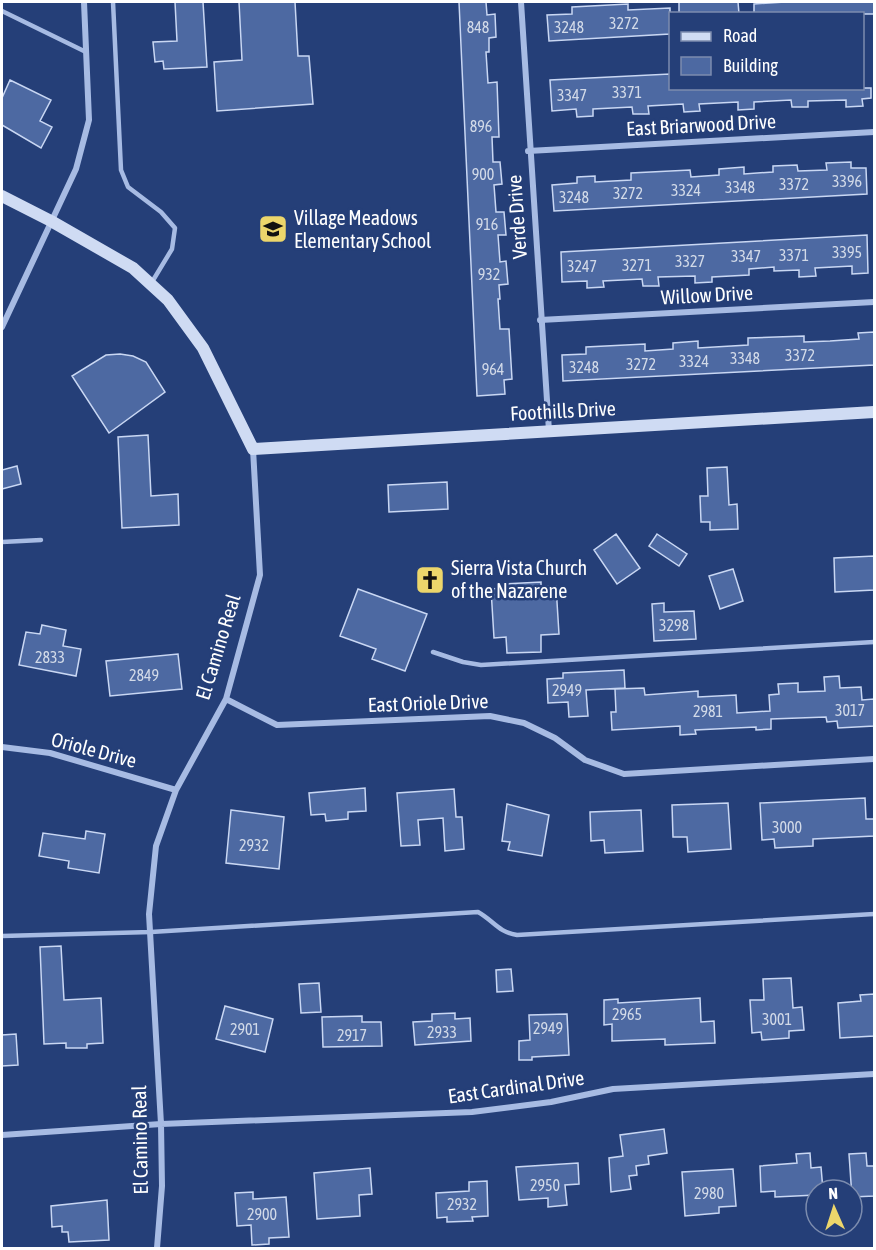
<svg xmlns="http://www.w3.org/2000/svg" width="876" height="1250" font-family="'Asap Condensed',sans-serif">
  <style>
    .building { fill: #4d69a2; stroke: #c9d7f3; stroke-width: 1.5 }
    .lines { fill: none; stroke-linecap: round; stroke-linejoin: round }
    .lane { stroke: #a7bbe3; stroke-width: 4.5 }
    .street { stroke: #a7bbe3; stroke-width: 6 }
    .secondary { stroke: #cfdbf3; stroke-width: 12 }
    .labels { text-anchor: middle; stroke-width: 5; stroke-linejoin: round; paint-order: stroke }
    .number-label { font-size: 16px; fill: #d2dae8 }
    .street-label { font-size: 20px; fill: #fff; stroke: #253f78 }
    .poi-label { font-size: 20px; fill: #fff; stroke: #253f78; text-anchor: start }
  </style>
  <rect width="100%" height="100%" fill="#253f78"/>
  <path class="building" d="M175,2H203L207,67L164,69L163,61L155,62L153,42L177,41Z
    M239,2H295L298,56H309L313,104L217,111L214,62L242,60Z
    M459,2H486L487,15L495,14L496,37L489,38V52H486L488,83L497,82L499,137H492L493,162H500L502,184L494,185L496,212H504L506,235H498L500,262L506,261L508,284L499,285L500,299H498L500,329H509L512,379L504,380L505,394L477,396Z
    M679,2H738L739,14H679Z
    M785,2H874V14H754V4Z
    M628,4V10L670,8V34L549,41L547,15L572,14V7Z
    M670,74V88H871V98L862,99L863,106L846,107V100L808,101V107H792L791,100L754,102V109L738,110V102L699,104L700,111L684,112L683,104L648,106L649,114H633L632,107L593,109V116L577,117L576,109L552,111L550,80Z
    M10,80L51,100L40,121L52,127L41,148L2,125V98Z
    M851,162V168H866L867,194L554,211L552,185L577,183V177L595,176V182L631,180V173L690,170L691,177L719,175V169L744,167V174L773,172V166L797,165L798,171L827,170L826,163Z
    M867,235L868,273L852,274V266L815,268L816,276L799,277V270L774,271V267L749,269V275L712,277V282L695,283V276L658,277L659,286H643L642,279L603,281L604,287L587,288V281L562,282L561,252Z
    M874,332V365L563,381L562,355L586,354V347L645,344V351L673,349V343L698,341V348L748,345V338L804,336V342L830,341L859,339L858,333Z
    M120,354L133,356L146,362L165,392L109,433L72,376L106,355Z
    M148,435L151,496L178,494L179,525L122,528L118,437Z
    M17,466L21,484L2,489V470Z
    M727,467L729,505L737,504L738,529L710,530V522H701L700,496H708L707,468Z
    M447,482L448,509L389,512L388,485Z
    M616,534L640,568L617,584L594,550Z
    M657,534L687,554L679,566L649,546Z
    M874,556V590L835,592L834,558Z
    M733,569L743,601L720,609L709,576Z
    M541,582V587L556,586L559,634L541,635V652L507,653L506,637L494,638L491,589L504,588V584Z
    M358,589L427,614L405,671L372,659L376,649L340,636Z
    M664,603V612L694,611L696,639L654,641L652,604Z
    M42,625L66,630L63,646L81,649L76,676L19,665L26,632L40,634Z
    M178,654L182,689L110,696L106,661Z
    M624,670L625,688L586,690L588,716L569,717L568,702L548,703L547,679L563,678V673Z
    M839,676L840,688L861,687L862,700L874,699V726L838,728L837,721L827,722L826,717L771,719V729L756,730V727L695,730L696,734L680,735V726L612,730L611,712H616L615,689L644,688L645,695L698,691V697L736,695L737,713L770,711L769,695L779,694L778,684L798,683V692L825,691L824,677Z
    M365,788L366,811L348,812V819L326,821L325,814L311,815L309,793Z
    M454,789L456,817H462L464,849L445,851L443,818L418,820L420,845L401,846L397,793Z
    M865,798L866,819H874V836L813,839V846L775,848L774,839L762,840L760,803Z
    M728,803L731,849L688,852L687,837H673L672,805Z
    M507,804L549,815L542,856L508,850L510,842L502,841Z
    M231,810L284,817L279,869L226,863Z
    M641,810L643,851L605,853L604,840L591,841L590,812Z
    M86,831L105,834L99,873L68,868L69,861L39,856L43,833L85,839Z
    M61,946L64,1000L101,998L103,1043L87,1044V1048H66V1043L44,1044L40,947Z
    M511,969L513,991L497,992L496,970Z
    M791,978L793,1008L802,1007L804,1030L789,1031V1038L762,1040L761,1032L752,1033L750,1000H764L763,979Z
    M319,983L321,1012L301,1013L299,984Z
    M874,994V1036L840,1038L838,1003L861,1001L860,995Z
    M700,998L701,1022L714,1021L715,1043L665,1045V1039L612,1041V1024L604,1025V1000L618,999V1003Z
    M225,1006L273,1019L265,1052L216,1039Z
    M455,1013V1019L470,1018L471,1041L415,1045L413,1022L432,1021V1014Z
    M567,1014L569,1055L532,1057V1060H519V1041L530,1040L529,1015Z
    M362,1016V1022H381L382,1046L323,1047L322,1017Z
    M16,1034L18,1065L2,1066V1035Z
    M664,1129L667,1153L648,1156L649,1164L636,1166L637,1175L629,1176L631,1189L611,1192L609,1158L623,1156L620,1135Z
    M810,1153L811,1168L821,1167L823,1190H816V1195L775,1197V1191L761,1192L760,1166L797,1163L796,1154Z
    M866,1153L867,1166H874V1196L852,1197L849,1154Z
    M578,1163L579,1184L565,1185L567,1205L548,1207V1198L519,1200L516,1167Z
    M370,1168L372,1194L359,1195L360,1216L317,1219L314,1173Z
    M733,1169L736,1206L719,1207V1213L685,1216L682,1172Z
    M487,1181L488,1216L472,1217L473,1221L447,1222V1217L437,1218L436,1193L469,1191V1182Z
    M253,1192V1199L286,1197L289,1237L269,1238V1244L252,1245L251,1225L237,1226L235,1193Z
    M107,1200L109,1240L69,1242L68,1232H62V1226L52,1227L51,1206Z"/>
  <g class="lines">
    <path class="lane" d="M113,2L121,170L128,187L161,212L175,228L172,249L152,282
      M2,11L86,52
      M2,542L41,540
      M433,652L463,662L481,665L874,642
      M2,936L151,932L478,912C494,921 498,932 517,935L874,914"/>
    <path class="street" d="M521,2L549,431
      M528,151L874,132
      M540,320L874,302
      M2,327L76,169L89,120L84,2
      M226,699L277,725L490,716L524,723L555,738L585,760L624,774L874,759
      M2,747L50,753L176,790
      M2,1135L161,1124L472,1112L551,1102L613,1089L874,1074
      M157,1248L162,1186L161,1124L149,914L156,846L176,790L226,699L260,575L253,449"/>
    <path class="secondary" d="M2,196L51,221L133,268L168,300L203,348L253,449L874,412"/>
  </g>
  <defs>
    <g id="school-square" transform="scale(1.5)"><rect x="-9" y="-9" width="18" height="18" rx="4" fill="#ecd66b" stroke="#253f78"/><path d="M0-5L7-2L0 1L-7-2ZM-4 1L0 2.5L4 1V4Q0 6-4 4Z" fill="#111"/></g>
    <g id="church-square" transform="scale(1.5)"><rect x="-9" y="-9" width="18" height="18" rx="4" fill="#ecd66b" stroke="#253f78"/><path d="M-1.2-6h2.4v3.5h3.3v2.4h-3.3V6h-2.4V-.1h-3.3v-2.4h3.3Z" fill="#111"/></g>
  </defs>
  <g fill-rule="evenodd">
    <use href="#school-square" x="273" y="229"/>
    <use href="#church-square" x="430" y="580"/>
  </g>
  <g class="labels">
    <g class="number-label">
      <text x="624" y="29">3272</text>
      <text x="478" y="33">848</text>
      <text x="569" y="33">3248</text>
      <text x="627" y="98">3371</text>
      <text x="572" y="101">3347</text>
      <text x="481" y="132">896</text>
      <text x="483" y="180">900</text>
      <text x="847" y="187">3396</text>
      <text x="794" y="190">3372</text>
      <text x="740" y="193">3348</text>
      <text x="686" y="196">3324</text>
      <text x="628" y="199">3272</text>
      <text x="574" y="203">3248</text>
      <text x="487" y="230">916</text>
      <text x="847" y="258">3395</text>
      <text x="794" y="261">3371</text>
      <text x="746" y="262">3347</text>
      <text x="690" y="267">3327</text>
      <text x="637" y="271">3271</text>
      <text x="582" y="272">3247</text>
      <text x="489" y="280">932</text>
      <text x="800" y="361">3372</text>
      <text x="745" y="364">3348</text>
      <text x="694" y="367">3324</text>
      <text x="641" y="370">3272</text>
      <text x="584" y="373">3248</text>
      <text x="493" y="375">964</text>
      <text x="674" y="631">3298</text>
      <text x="50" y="663">2833</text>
      <text x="144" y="681">2849</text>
      <text x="567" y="696">2949</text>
      <text x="850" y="716">3017</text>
      <text x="708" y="717">2981</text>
      <text x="787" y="833">3000</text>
      <text x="254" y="851">2932</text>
      <text x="627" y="1020">2965</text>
      <text x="777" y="1025">3001</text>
      <text x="548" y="1034">2949</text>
      <text x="245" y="1035">2901</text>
      <text x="442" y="1038">2933</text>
      <text x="352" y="1041">2917</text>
      <text x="545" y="1191">2950</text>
      <text x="709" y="1199">2980</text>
      <text x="462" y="1210">2932</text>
      <text x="262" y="1220">2900</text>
    </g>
    <g class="street-label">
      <text transform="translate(701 125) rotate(-3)" y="7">East Briarwood Drive</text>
      <text transform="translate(517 217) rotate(-94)" y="7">Verde Drive</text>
      <text transform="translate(707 295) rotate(-3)" y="7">Willow Drive</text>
      <text transform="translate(563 411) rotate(-3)" y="7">Foothills Drive</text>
      <text transform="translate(218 647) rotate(-73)" y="7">El Camino Real</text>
      <text transform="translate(428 703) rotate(-2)" y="7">East Oriole Drive</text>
      <text transform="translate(94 750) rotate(15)" y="7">Oriole Drive</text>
      <text transform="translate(516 1087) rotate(-8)" y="7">East Cardinal Drive</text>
      <text transform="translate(140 1140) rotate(-91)" y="7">El Camino Real</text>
    </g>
    <g class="poi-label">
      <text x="294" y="225">Village Meadows<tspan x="294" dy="23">Elementary School</tspan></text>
      <text x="451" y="575">Sierra Vista Church<tspan x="451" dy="23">of the Nazarene</tspan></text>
    </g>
  </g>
  <rect width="876" height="1250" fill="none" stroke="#ffffff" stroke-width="6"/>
  <rect x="669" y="12" width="195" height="78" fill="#253f78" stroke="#7c8cae" stroke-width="1.5"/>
  <rect x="681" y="32" width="30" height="9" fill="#cfdbf3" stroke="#7c8cae" stroke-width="1.5"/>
  <text x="723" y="42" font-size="18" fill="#ffffff">Road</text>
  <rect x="681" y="57" width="30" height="18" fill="#4d69a2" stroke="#7c8cae" stroke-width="1.5"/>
  <text x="723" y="72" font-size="18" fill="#ffffff">Building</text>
  <g transform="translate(834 1208) rotate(357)"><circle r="28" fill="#253f78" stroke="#7c8cae" stroke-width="1.5"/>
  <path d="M0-4.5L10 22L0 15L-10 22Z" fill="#ecd66b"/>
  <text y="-9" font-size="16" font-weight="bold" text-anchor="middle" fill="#ffffff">N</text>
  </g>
</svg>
